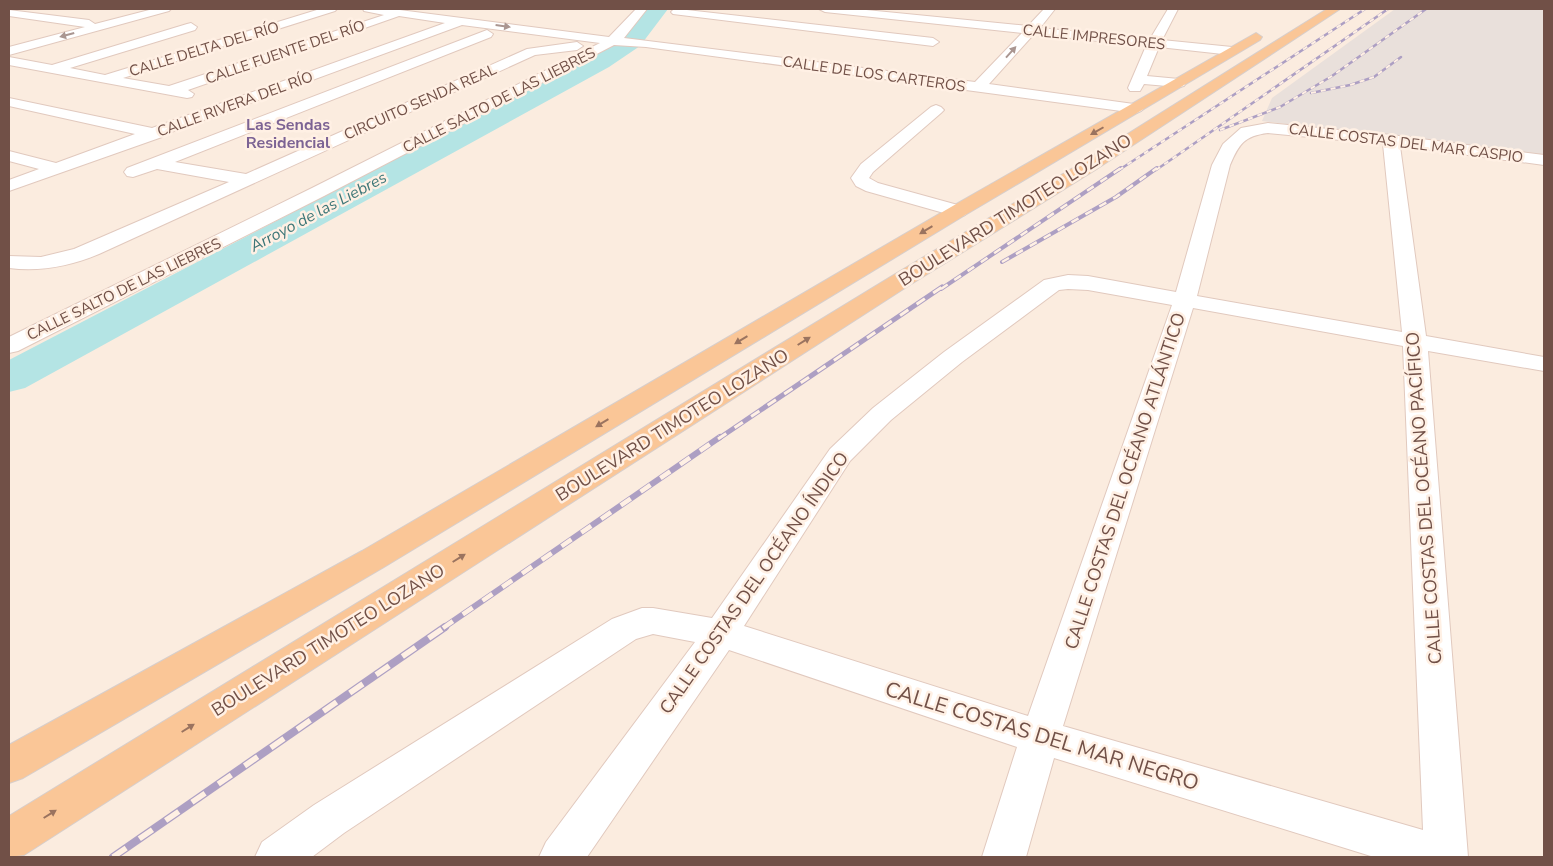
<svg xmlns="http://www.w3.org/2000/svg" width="1553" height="866" font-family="'Nunito Sans',sans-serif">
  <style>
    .industrial { fill: #e9e0db }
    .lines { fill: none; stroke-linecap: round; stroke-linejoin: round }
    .river { fill: #b4e4e4; fill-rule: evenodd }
    .minor-casing { stroke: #e1c9be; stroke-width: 2 }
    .major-casing { stroke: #d7cecb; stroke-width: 2 }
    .minor { fill: #fff; fill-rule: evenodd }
    .major { fill: #fac697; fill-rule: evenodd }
    .rail-far4-casing { stroke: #ad9fc3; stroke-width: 2.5 }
    .rail-far3-casing { stroke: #ad9fc3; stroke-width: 4 }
    .rail-far2-casing { stroke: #ad9fc3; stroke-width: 5 }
    .rail-far1-casing { stroke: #ad9fc3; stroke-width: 6 }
    .rail-casing { stroke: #ad9fc3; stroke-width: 8 }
    .rail-far4 { stroke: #fff0e4; stroke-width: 2; stroke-dasharray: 5; stroke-linecap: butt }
    .rail-far3 { stroke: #fff0e4; stroke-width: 2.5; stroke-dasharray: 8; stroke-linecap: butt }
    .rail-far2 { stroke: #fff0e4; stroke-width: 3; stroke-dasharray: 10; stroke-linecap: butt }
    .rail-far1 { stroke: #fff0e4; stroke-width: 4.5; stroke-dasharray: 12; stroke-linecap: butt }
    .rail { stroke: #fff0e4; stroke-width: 5.5; stroke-dasharray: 16; stroke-linecap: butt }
    .oneway { fill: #aa9691 }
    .oneway2 { fill: #9a735f }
    .labels { text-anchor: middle; stroke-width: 5; stroke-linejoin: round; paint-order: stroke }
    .far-street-label { font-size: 15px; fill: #715047; stroke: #fff0e4 }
    .far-quarter-label { font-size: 16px; font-weight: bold; fill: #7c6394; stroke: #fff0e4 }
    .far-water-label { font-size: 16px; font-style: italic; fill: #3c7677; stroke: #fff0e4 }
    .street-label { font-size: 18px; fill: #715047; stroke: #fff0e4 }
    .near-street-label { font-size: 21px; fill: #715047; stroke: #fff0e4 }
  </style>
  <rect width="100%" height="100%" fill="#fbecdf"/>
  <path class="industrial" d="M1395,9H1544V156L1262,121L1272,98Z"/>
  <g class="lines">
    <path class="river" d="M647,9H668L640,46L609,67L25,388L9,392V360L591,57L622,39Z"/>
    <g class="minor-casing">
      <path id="minor" d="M153,9H171L169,11L9,55V47L85,27L9,16V10L89,20L95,24Z
        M320,9H337L335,11L123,78L169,86L384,15L364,11L363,9H392L609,37L636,9H647L624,38L975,82L1022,33L825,12L819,9H856L1028,26L1044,9H1055L1040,28L1150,39L1168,9H1178L1162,40L1232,47L1238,51L1232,55L1159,47L1147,76L1179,79L1184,80L1186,83L1184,86L1179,87L1144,84L1140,91H1130L1128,88L1146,46L1034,34L989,84L1141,105L1144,108L1141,111L1136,113L646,47L614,45L324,196L18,351L9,353V337L312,188L600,43L462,25L163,135L162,137L9,191V180L39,169L9,161V151L56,163L135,134L9,106V98L152,128L445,23L399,16L188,90L194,94L192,97L187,98L9,65V57L52,65L187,24L191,23L197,27L195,30L70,68L105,75Z
        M678,9L933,38L939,42L933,46L673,14L671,12L673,10Z
        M487,30L493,34L491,37L175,162L246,174L527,49L577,42L583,46L577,50L535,55L99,254C70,266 41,272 9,268V256L41,257L74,249L229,182L157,169L133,177L127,176L124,172L127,168Z
        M936,105L941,107L944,110L941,113L873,172L869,178L878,183L965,207L968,211L965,215L958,217L951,215L866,191L856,186L851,178L861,164L931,107Z
        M1268,123L1391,135L1544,155V165L1400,146L1426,336L1544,357V371L1428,351L1468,857H1374L1054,758L1026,857H982L1017,747L729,650L587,857H539L546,842L695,642L653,634L636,639L344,833L312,857H255L262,842L314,805L612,619L642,608H653L712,618L830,449L873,408L944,352L1044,280L1068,275L1088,276L1176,292L1212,165L1223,144L1241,128ZM1268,133L1383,144L1402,332L1197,296L1230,165C1239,144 1244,136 1268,133ZM1068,289L1088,290L1172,305L1028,716L744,626L850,461L891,420L962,362L1059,290ZM1193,308L1403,346L1423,830L1063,726Z"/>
    </g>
    <g class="major-casing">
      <path id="major" d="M1327,9H1340L1095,170L908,286L24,855L9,857V816L892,276L1083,162Z
        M1256,33L1262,37L1260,40L965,215L384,567L23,778L9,783V745L362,551L951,207Z"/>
    </g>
    <use href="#minor" class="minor"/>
    <use href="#major" class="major"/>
    <g class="rail-far4-casing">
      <path id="rail-far4" d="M1311,93L1350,85L1374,77L1401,57
        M1220,130L1280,107L1332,76L1426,9
        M1119,170L1365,9
        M1156,170L1388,9"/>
    </g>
    <g class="rail-far3-casing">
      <path id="rail-far3" d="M1002,262L1116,197L1157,168
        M941,289L1121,168"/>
    </g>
    <g class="rail-far2-casing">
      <path id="rail-far2" d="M718,439L942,287"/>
    </g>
    <g class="rail-far1-casing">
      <path id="rail-far1" d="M443,628L720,437"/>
    </g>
    <g class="rail-casing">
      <path id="rail" d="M113,857L445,627"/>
    </g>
    <use href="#rail-far4" class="rail-far4"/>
    <use href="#rail-far3" class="rail-far3"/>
    <use href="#rail-far2" class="rail-far2"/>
    <use href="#rail-far1" class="rail-far1"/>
    <use href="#rail" class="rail"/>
  </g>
  <defs><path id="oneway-solid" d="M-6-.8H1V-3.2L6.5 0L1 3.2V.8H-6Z" transform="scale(1.25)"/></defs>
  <g class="oneway">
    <use href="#oneway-solid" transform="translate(503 26) rotate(8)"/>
    <use href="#oneway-solid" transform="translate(67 35) rotate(165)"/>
    <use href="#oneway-solid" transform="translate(1011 52) rotate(-48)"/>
  </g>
  <g class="oneway2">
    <use href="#oneway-solid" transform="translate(1097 131) rotate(150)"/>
    <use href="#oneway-solid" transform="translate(926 230) rotate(149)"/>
    <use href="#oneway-solid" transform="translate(741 340) rotate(149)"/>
    <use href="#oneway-solid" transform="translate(804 341) rotate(-32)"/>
    <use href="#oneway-solid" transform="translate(602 423) rotate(149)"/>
    <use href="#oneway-solid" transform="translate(459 558) rotate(-32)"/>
    <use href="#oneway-solid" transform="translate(188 728) rotate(-32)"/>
    <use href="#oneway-solid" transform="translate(50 814) rotate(-32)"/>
  </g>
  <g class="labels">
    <g class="far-street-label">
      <text transform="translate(1094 37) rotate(6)" y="5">CALLE IMPRESORES</text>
      <text transform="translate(204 49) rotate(-17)" y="5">CALLE DELTA DEL RÍO</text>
      <text transform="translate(285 52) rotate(-19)" y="5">CALLE FUENTE DEL RÍO</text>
      <text transform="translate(874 74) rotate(8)" y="5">CALLE DE LOS CARTEROS</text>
      <text transform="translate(499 100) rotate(-27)" y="5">CALLE SALTO DE LAS LIEBRES</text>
      <text transform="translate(420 102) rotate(-24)" y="5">CIRCUITO SENDA REAL</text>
      <text transform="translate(235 104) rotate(-20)" y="5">CALLE RIVERA DEL RÍO</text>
      <text transform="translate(1406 143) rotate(7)" y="5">CALLE COSTAS DEL MAR CASPIO</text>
      <text transform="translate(124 289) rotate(-26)" y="5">CALLE SALTO DE LAS LIEBRES</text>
    </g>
    <g class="far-quarter-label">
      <text x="288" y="130">Las Sendas<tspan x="288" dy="18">Residencial</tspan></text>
    </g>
    <g class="far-water-label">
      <text transform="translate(318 211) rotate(-28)" y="6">Arroyo de las Liebres</text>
    </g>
    <g class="street-label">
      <text transform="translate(1015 210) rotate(-32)" y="6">BOULEVARD TIMOTEO LOZANO</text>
      <text transform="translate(672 425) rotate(-32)" y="6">BOULEVARD TIMOTEO LOZANO</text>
      <text transform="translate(1125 481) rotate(-72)" y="6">CALLE COSTAS DEL OCÉANO ATLÁNTICO</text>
      <text transform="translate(1424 498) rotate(-94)" y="6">CALLE COSTAS DEL OCÉANO PACÍFICO</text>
      <text transform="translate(754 583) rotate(-55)" y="6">CALLE COSTAS DEL OCÉANO ÍNDICO</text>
      <text transform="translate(328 640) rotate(-32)" y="6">BOULEVARD TIMOTEO LOZANO</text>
    </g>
    <g class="near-street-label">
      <text transform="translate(1042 736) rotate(17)" y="7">CALLE COSTAS DEL MAR NEGRO</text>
    </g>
  </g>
  <rect width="1553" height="866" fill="none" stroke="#715047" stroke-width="20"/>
</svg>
